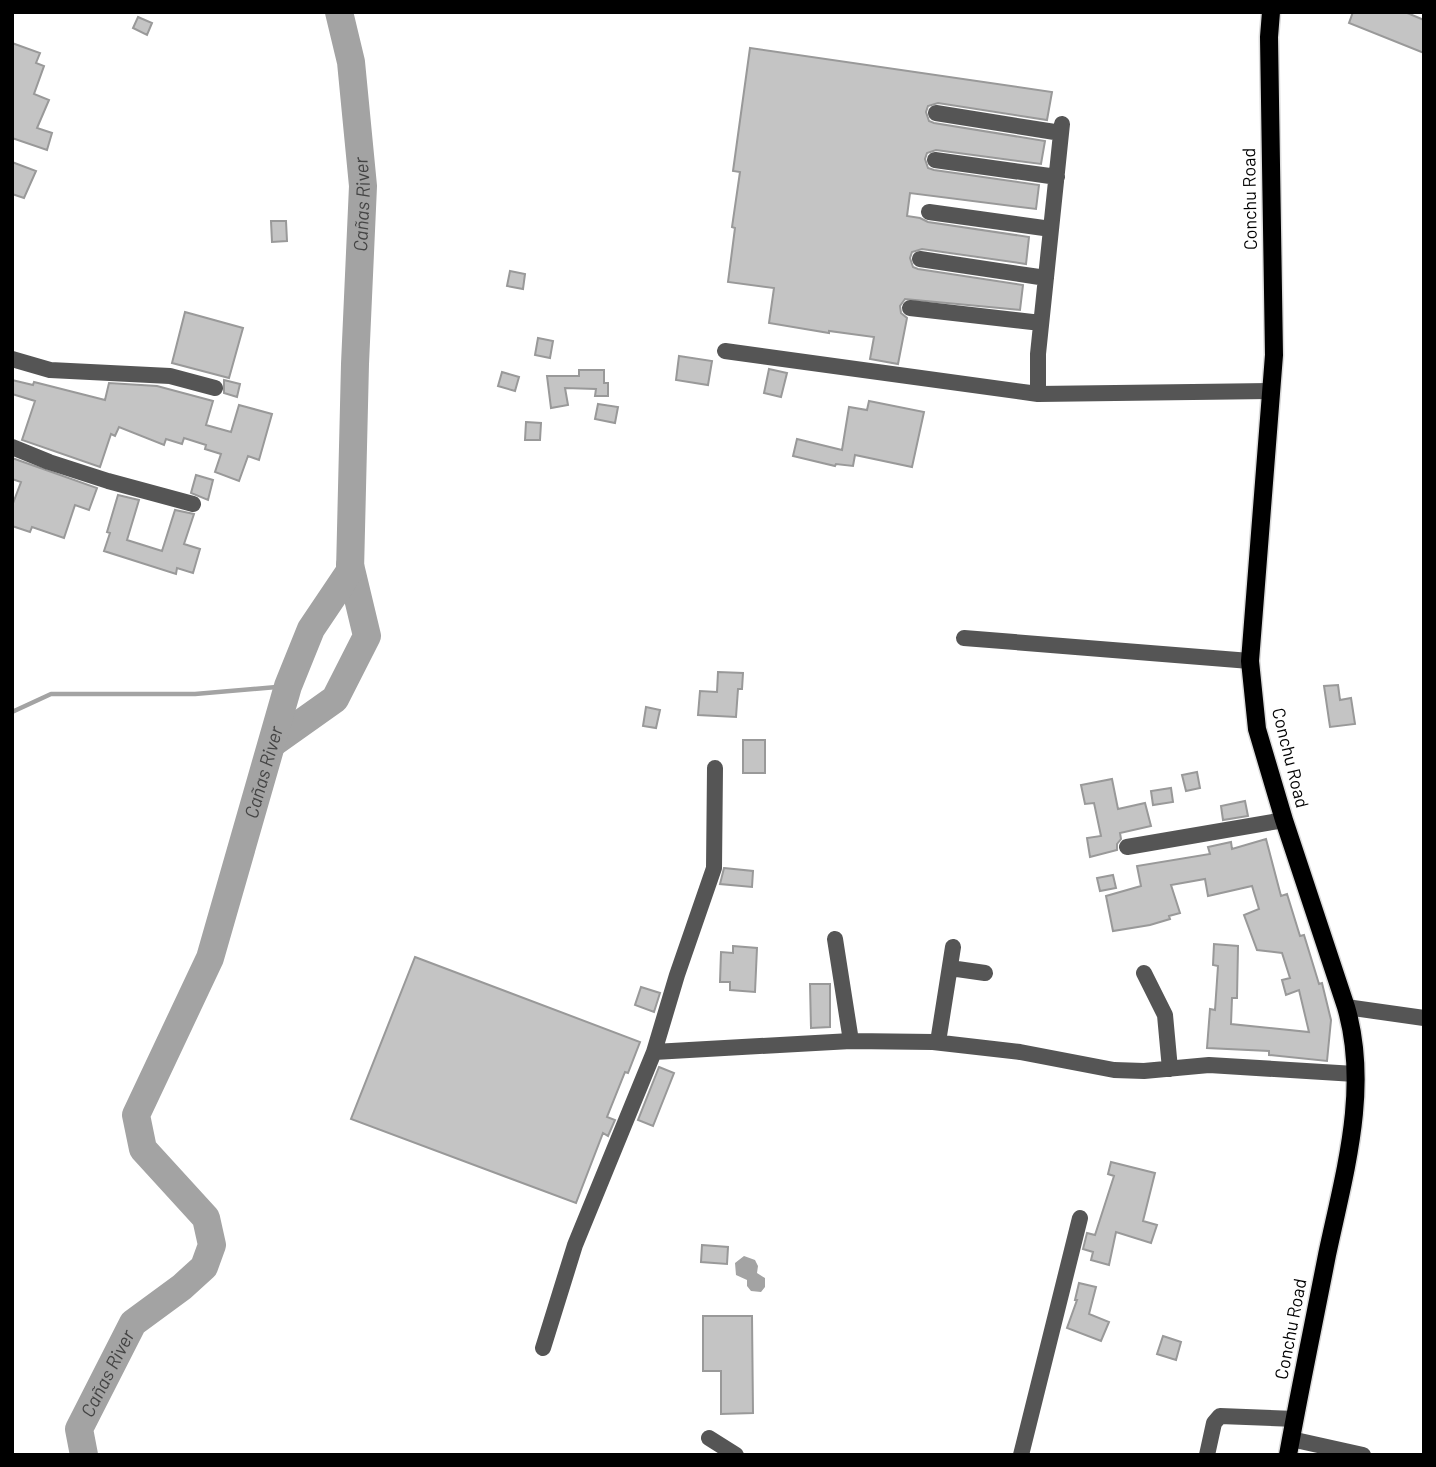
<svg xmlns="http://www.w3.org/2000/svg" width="1436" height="1467" font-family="Barlow,sans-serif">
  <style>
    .water { fill: #a3a3a3 }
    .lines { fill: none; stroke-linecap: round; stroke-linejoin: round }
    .stream { stroke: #a3a3a3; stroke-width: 4.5 }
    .river { stroke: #a3a3a3; stroke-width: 28 }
    .building { fill: #c4c4c4; stroke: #999; stroke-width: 2 }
    .major-casing { stroke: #dbdbdb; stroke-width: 21 }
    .minor { stroke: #555; stroke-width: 16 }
    .major { stroke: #000; stroke-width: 18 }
    .labels { text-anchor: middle; stroke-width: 5; stroke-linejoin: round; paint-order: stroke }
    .street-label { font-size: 18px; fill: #000; stroke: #fff }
    .water-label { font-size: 19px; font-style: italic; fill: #444; stroke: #fff }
  </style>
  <rect width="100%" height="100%" fill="#fff"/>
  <path class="water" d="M744,1256L755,1260L758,1266L757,1273L765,1278V1287L761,1292L751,1291L747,1286V1280L736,1275L735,1263Z"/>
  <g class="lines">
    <path class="stream" d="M12,712L51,694H195L288,686"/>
    <g class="river">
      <path d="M273,743L335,699L367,636L350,565"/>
      <path id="s1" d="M84,1455L79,1429L133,1323L182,1287L204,1267L212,1245L206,1218L143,1149L136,1115L210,958L288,686L311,629L350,571L355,364L363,186L351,62L339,12"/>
    </g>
  </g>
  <path class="building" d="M1353,12H1405L1424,20V53L1349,23Z
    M138,17L152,23L147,35L133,28Z
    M12,43L40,53L36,63L44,66L34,94L49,100L37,128L52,133L47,150L12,138Z
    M750,48L1052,92L1047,120L938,103L928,106L926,112L929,121L934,123L1045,141L1041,164L936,150L927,153L925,159L928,168L934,170L1039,185L1036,209L910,193L907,216L920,218L928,222L1029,237L1026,264L922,249L912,252L910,258L913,267L918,269L1023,285L1020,310L905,299L900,306L901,313L907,318L898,364L870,359L874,337L829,331V333L769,323L774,288L728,282L735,228L732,227L740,172L733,171Z
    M12,162L36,171L24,198L12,194Z
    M271,221H286L287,241L272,242Z
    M510,271L525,274L523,289L507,286Z
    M185,312L243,328L229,378L172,363Z
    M538,338L553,341L550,358L535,355Z
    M679,356L712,361L708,385L676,380Z
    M769,369L787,373L781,397L764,393Z
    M579,370H604V383H608V396H595L596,389L565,388L568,405L551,408L547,376H579Z
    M502,372L519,377L515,391L498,386Z
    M12,380L33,385L34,382L105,400L109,383L157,386L213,401L206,425L231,432L239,405L272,414L259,460L248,456L239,481L215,472L221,454L205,449L206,445L184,438L182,444L166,439L164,445L119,427L115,436L111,434L100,467L22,440L35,401L12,394Z
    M224,380L240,384L237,397L224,393Z
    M869,401L924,412L912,467L855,455L853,466L836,464L835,466L793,456L797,439L842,450L849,407L867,410Z
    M598,404L618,407L615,423L595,419Z
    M526,422L541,423L540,440H525Z
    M12,458L97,488L89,510L75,505L64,538L32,527L30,532L12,526V506L21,482L12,479Z
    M196,475L213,480L208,500L191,493Z
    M118,495L139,500L127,540L162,551L175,510L194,514L184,544L200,549L193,573L177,568L176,574L104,551L110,533L107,532Z
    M718,672L743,673L742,689H738L736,717L698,715L700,691L717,692Z
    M1338,685L1340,700L1351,698L1355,724L1330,727L1324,686Z
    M646,707L660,710L656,728L643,726Z
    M743,740H765V773H743Z
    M1197,772L1200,788L1186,791L1182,775Z
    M1112,779L1118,809L1145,803L1151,826L1120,833L1121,839L1117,844V850L1090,857L1087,838L1101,836L1094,803L1085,804L1081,785Z
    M1171,788L1173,802L1153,805L1151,791Z
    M1245,801L1248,816L1223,820L1221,806Z
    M1266,839L1281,896L1287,894L1300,936L1304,935L1319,984L1322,983L1331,1020L1327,1061L1269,1055V1051L1207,1048L1210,1009L1215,1010L1218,966L1213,965L1214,944L1238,946L1237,998H1232L1231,1024L1309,1032L1299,990L1286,995L1282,980L1290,978L1282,953L1257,950L1244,915L1259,909L1252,886L1208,896L1205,879L1171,885L1180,913L1169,916L1170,919L1150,925L1113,931L1106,896L1141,886L1137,866L1210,854L1208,847L1231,842L1232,849Z
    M724,868L753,871L752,887L720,884Z
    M1113,875L1116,888L1100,891L1097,878Z
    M733,946L757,948L755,992L730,990V982H720L721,952L733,953Z
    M415,957L640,1042L628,1073L625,1072L607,1117L615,1120L608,1136L603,1133L576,1203L351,1119Z
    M810,984H830V1027L811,1028Z
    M641,987L660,993L654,1012L635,1005Z
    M659,1067L674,1073L653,1126L638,1120Z
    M1111,1162L1155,1173L1143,1221L1157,1225L1151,1243L1116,1232L1109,1265L1091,1260L1093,1252L1083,1249L1087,1233L1095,1235L1114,1176L1108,1174Z
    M702,1245L728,1247L727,1264L701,1262Z
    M1079,1283L1096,1287L1089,1314L1109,1322L1101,1341L1067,1328L1077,1300H1075Z
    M703,1316H752L753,1413L721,1414V1371H703Z
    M1163,1336L1181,1342L1176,1360L1157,1354Z"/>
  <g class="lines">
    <g class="major-casing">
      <path id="major" d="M1271,12L1269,37L1274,355L1250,661L1257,729L1284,820L1346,1007C1370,1089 1344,1174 1327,1255C1314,1322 1300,1388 1288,1455"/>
    </g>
    <path class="minor" d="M936,113L1061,133
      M935,160L1057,177
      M929,212L1051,229
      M920,259L1046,278
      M910,308L1041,323
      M725,351L1038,394L1270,391
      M12,359L50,370L170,376L215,388
      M1038,394V354L1062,124
      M12,447L49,462L108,481L193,504
      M964,638L1250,661
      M1127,847L1284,820
      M835,939L851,1041
      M950,968L985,973
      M1144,973L1165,1015L1170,1069
      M1346,1007L1424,1018
      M938,1042L953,947
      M654,1052L677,975L714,868L715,768
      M543,1348L575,1245L654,1052L851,1041L933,1042L1020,1052L1114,1070L1144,1071L1209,1065L1355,1074
      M709,1438L736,1455
      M1291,1439L1363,1455
      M1021,1455L1080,1218
      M1207,1455L1214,1423L1220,1416L1295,1419"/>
    <use href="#major" class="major"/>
  </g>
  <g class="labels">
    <g class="street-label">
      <text transform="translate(1250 199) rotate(-91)" y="6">Conchu Road</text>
      <text transform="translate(1290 758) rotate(76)" y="6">Conchu Road</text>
      <text transform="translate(1291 1329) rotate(-79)" y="6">Conchu Road</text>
    </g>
    <g class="water-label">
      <text dy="7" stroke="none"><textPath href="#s1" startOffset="1370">Cañas River</textPath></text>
      <text dy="7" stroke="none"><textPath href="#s1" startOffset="782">Cañas River</textPath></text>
      <text dy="7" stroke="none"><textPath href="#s1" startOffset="89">Cañas River</textPath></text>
    </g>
  </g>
  <rect width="1436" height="1467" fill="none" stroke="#000000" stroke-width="28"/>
</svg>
